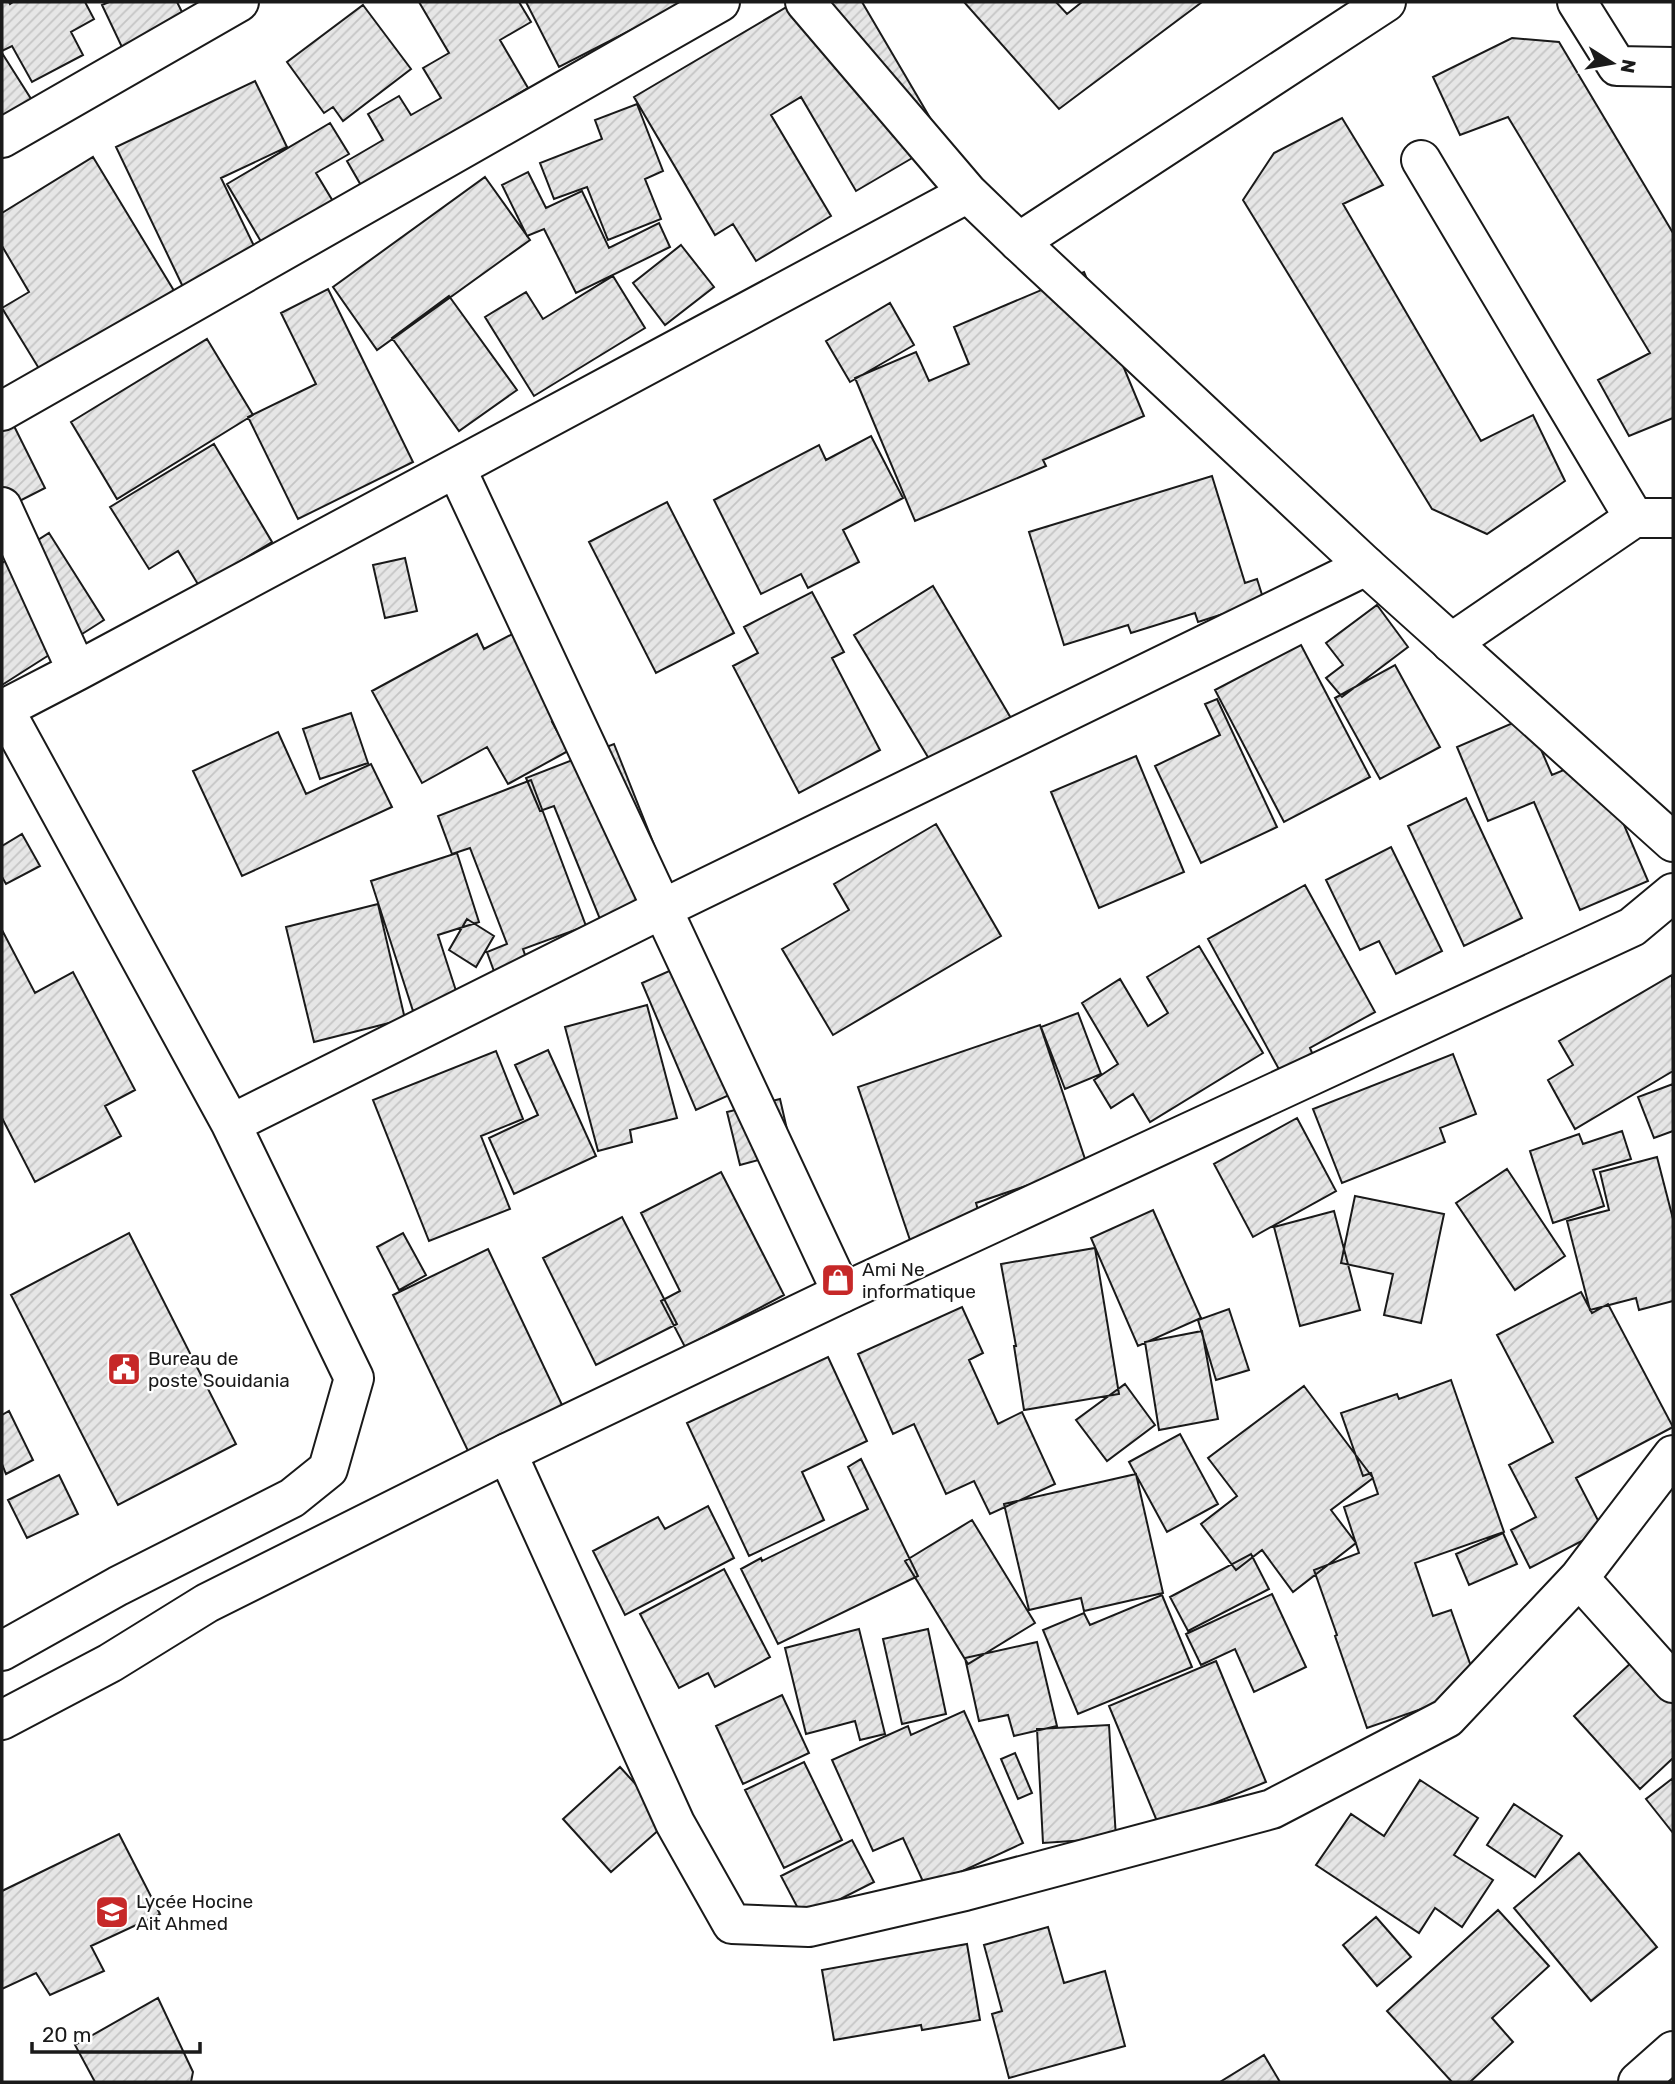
<svg xmlns="http://www.w3.org/2000/svg" width="1675" height="2084" font-family="Rubik,sans-serif">
  <style>
    .building { fill: url(#building-hatch); stroke: #1a1a1a; stroke-width: 2 }
    .lines { fill: none; stroke-linecap: round; stroke-linejoin: round }
    .minor-casing { stroke: #1a1a1a; stroke-width: 42 }
    .tertiary-casing { stroke: #1a1a1a; stroke-width: 42 }
    .minor { stroke: #fff; stroke-width: 38 }
    .tertiary { stroke: #fff; stroke-width: 38 }
    .labels { text-anchor: middle; stroke-width: 5; stroke-linejoin: round; paint-order: stroke }
    .poi-label { font-size: 19px; fill: #1a1a1a; stroke: #fff; text-anchor: start }
  </style>
  <defs>
    <pattern id="building-hatch" width="6" height="6" patternUnits="userSpaceOnUse" patternTransform="scale(1.75)"><rect width="6" height="6" fill="#e6e6e6"/><path d="M-1 1l2-2M0 6l6-6M5 7l2-2" fill="none" stroke="#c5c5c5"/></pattern>
  </defs>
  <rect width="100%" height="100%" fill="#fff"/>
  <path class="building" d="M2,2H9L10,4L13,2H85L94,19L71,32L83,55L32,82L12,46L2,51Z
    M109,2H177L193,34L130,64L102,5Z
    M419,2H519L531,22L500,40L528,88L362,187L347,161L383,140L368,114L399,96L411,115L441,98L423,68L449,53Z
    M526,2H686L559,67Z
    M795,2H862L943,140L856,191L801,97L771,115L831,216L756,261L733,224L715,235L634,97Z
    M964,2H1056L1067,14L1082,2H1202L1059,109Z
    M363,5L411,69L343,121L333,107L324,113L287,62Z
    M1512,38L1559,42L1673,233V418L1629,436L1598,380L1650,353L1508,117L1460,135L1433,77Z
    M2,53L40,113L2,137Z
    M255,81L287,147L221,178L256,250L184,289L116,147Z
    M637,104L663,171L645,179L661,219L608,240L587,187L554,199L540,163L602,139L595,120Z
    M1342,118L1383,185L1343,204L1481,441L1533,415L1565,481L1487,534L1432,509L1243,200L1274,153Z
    M330,123L349,154L316,173L337,208L266,250L227,184Z
    M93,157L179,299L46,380L2,308L29,292L2,246V213Z
    M528,172L546,208L582,191L609,248L659,223L670,247L576,293L544,229L527,236L502,185Z
    M485,177L530,240L377,350L333,287Z
    M681,245L714,287L665,325L633,283Z
    M1084,272L1144,416L1043,460L1046,466L915,521L855,378L916,352L929,381L969,364L954,327Z
    M613,276L645,328L534,396L485,317L526,292L543,319Z
    M328,289L413,462L298,519L248,417L316,384L281,313Z
    M449,296L517,390L459,431L392,338Z
    M890,303L914,345L850,382L826,341Z
    M207,339L253,415L117,499L71,422Z
    M8,414L45,488L2,510V417Z
    M871,436L903,498L843,530L859,562L808,588L801,574L761,594L714,500L819,445L826,460Z
    M214,444L272,542L199,586L178,551L149,569L110,507Z
    M1212,476L1245,583L1257,579L1264,601L1198,622L1195,613L1131,633L1128,625L1064,645L1029,532Z
    M667,502L734,633L656,673L589,542Z
    M49,533L104,620L2,685V563Z
    M405,558L417,611L385,618L373,565Z
    M933,586L1015,725L937,772L854,635Z
    M812,592L844,652L832,658L880,750L799,793L733,666L758,653L744,627Z
    M1377,605L1408,647L1342,697L1326,678L1343,665L1326,643Z
    M533,623L579,708L552,722L568,751L508,784L487,747L422,783L372,691L477,634L484,649Z
    M1301,645L1370,777L1284,822L1215,690Z
    M1395,665L1440,747L1380,779L1335,698Z
    M1217,699L1277,827L1201,863L1155,766L1220,735L1205,704Z
    M351,713L368,763L320,779L303,729Z
    M1527,717L1552,775L1595,757L1648,881L1580,910L1534,802L1488,821L1457,747Z
    M278,732L306,794L371,764L392,807L242,876L193,771Z
    M614,744L674,895L602,924L554,806L540,811L526,778Z
    M1136,756L1184,872L1099,908L1051,792Z
    M531,780L586,926L523,949L531,972L499,985L487,952L507,944L470,848L452,854L438,816Z
    M1466,798L1522,918L1464,946L1408,826Z
    M936,824L1001,936L833,1035L782,949L849,910L834,884Z
    M22,834L40,866L6,884L2,877V846Z
    M1391,847L1442,951L1396,974L1379,941L1360,950L1326,880Z
    M457,853L479,922L438,935L458,997L413,1011L371,881Z
    M1305,885L1375,1012L1310,1048L1313,1055L1281,1073L1208,939Z
    M378,904L405,1019L314,1042L286,927Z
    M467,919L494,936L476,967L449,950Z
    M2,930L35,993L73,972L135,1090L105,1106L121,1136L35,1182L2,1118Z
    M1199,946L1263,1053L1150,1122L1133,1094L1111,1108L1094,1080L1118,1064L1082,1003L1120,979L1148,1026L1168,1013L1147,977Z
    M701,957L756,1083L696,1110L642,983Z
    M1672,975L1673,1071L1575,1129L1548,1080L1573,1065L1559,1041Z
    M647,1005L677,1118L630,1130L632,1142L598,1151L565,1027Z
    M1078,1013L1101,1074L1065,1089L1041,1027Z
    M1040,1025L1087,1165L976,1203L980,1217L910,1240L858,1087Z
    M548,1050L596,1156L514,1194L489,1138L538,1115L515,1065Z
    M496,1051L523,1119L481,1136L510,1209L429,1241L373,1100Z
    M1453,1054L1476,1114L1440,1128L1445,1142L1342,1183L1313,1109Z
    M1673,1084V1131L1654,1138L1638,1097Z
    M780,1099L792,1151L740,1165L727,1112Z
    M1297,1118L1336,1191L1253,1237L1214,1164Z
    M1622,1131L1631,1159L1593,1170L1604,1206L1553,1223L1530,1151L1579,1134L1583,1144Z
    M1657,1157L1673,1219V1301L1639,1310L1636,1298L1590,1310L1567,1221L1609,1210L1600,1172Z
    M1507,1169L1565,1256L1515,1290L1456,1203Z
    M721,1172L784,1295L685,1347L661,1301L680,1291L641,1213Z
    M1355,1196L1444,1214L1421,1323L1384,1315L1393,1274L1341,1263Z
    M1153,1210L1201,1318L1138,1346L1091,1238Z
    M1334,1211L1360,1310L1300,1326L1274,1227Z
    M622,1217L677,1324L596,1365L543,1258Z
    M129,1233L236,1444L118,1505L11,1295Z
    M403,1233L426,1275L399,1290L377,1247Z
    M1095,1248L1119,1394L1024,1410L1014,1346H1016L1001,1264Z
    M488,1249L563,1407L469,1453L393,1295Z
    M1581,1292L1592,1313L1608,1304L1673,1427L1576,1478L1603,1530L1530,1568L1511,1530L1536,1517L1509,1465L1553,1442L1497,1335Z
    M962,1307L983,1353L969,1360L998,1424L1022,1412L1055,1484L990,1514L974,1481L946,1494L914,1424L893,1434L858,1354Z
    M1229,1309L1249,1370L1216,1380L1198,1320Z
    M1202,1331L1218,1419L1159,1430L1145,1342Z
    M828,1357L867,1441L802,1472L824,1520L749,1556L687,1423Z
    M1451,1380L1504,1532L1415,1563L1433,1616L1451,1610L1479,1689L1367,1728L1335,1636L1337,1635L1314,1570L1359,1553L1344,1507L1378,1494L1371,1473L1363,1476L1341,1413L1397,1394L1399,1399Z
    M1125,1384L1155,1425L1107,1461L1076,1420Z
    M1304,1386L1373,1478L1331,1510L1356,1543L1293,1592L1262,1550L1236,1570L1201,1524L1237,1496L1208,1458Z
    M9,1411L33,1460L6,1474L2,1464V1415Z
    M1180,1434L1218,1504L1167,1532L1129,1462Z
    M861,1459L918,1576L778,1644L741,1569L761,1558L762,1561L868,1509L848,1467Z
    M1136,1474L1163,1593L1084,1611L1081,1598L1029,1610L1004,1504Z
    M59,1475L78,1514L27,1538L8,1500Z
    M708,1506L734,1558L625,1615L593,1551L658,1517L665,1529Z
    M972,1520L1035,1623L968,1664L905,1561Z
    M1503,1533L1517,1564L1469,1585L1456,1554Z
    M1251,1554L1269,1589L1188,1631L1170,1597Z
    M724,1569L770,1657L715,1687L708,1673L679,1688L640,1614Z
    M1272,1594L1306,1667L1254,1692L1235,1649L1201,1665L1186,1634Z
    M1162,1595L1192,1667L1078,1714L1043,1630L1084,1613L1090,1625Z
    M859,1629L885,1734L860,1740L855,1721L806,1734L785,1648Z
    M928,1629L946,1714L902,1724L883,1639Z
    M1037,1642L1057,1726L1014,1736L1008,1715L979,1721L965,1658Z
    M1216,1661L1266,1782L1159,1826L1109,1706Z
    M1633,1661L1673,1704V1758L1640,1789L1574,1716Z
    M782,1695L809,1753L743,1784L716,1726Z
    M964,1711L1023,1843L926,1888L903,1838L873,1851L832,1760L908,1726L911,1735Z
    M1109,1725L1116,1838L1043,1843L1037,1729Z
    M1015,1753L1032,1793L1018,1799L1001,1759Z
    M804,1762L842,1840L784,1868L745,1790Z
    M620,1767L669,1821L611,1872L563,1819Z
    M1673,1778V1833L1646,1799Z
    M1420,1780L1478,1818L1454,1855L1493,1880L1462,1927L1435,1908L1419,1933L1316,1865L1351,1814L1384,1836Z
    M1514,1804L1562,1836L1535,1877L1487,1845Z
    M119,1834L160,1914L91,1946L104,1971L50,1995L36,1973L2,1989V1891Z
    M852,1840L874,1882L803,1918L781,1876Z
    M1579,1853L1657,1947L1591,2001L1514,1908Z
    M1498,1910L1549,1966L1492,2018L1513,2042L1470,2082H1452L1387,2011Z
    M1376,1917L1411,1957L1377,1986L1343,1945Z
    M1048,1927L1064,1983L1105,1971L1125,2046L1009,2078L992,2014L1002,2011L984,1945Z
    M967,1944L980,2020L922,2030L921,2025L834,2040L822,1970Z
    M158,1998L193,2072L191,2082H95L75,2045Z
    M1264,2055L1280,2082H1220Z"/>
  <g class="lines">
    <g class="minor-casing">
      <path id="minor" d="M805,2L968,193L1019,242
        M1577,2L1617,66L1673,67
        M2,138L239,2
        M1421,160L1634,518L1451,643
        M2,411L720,2
        M456,468L842,1293
        M2,507L77,671
        M1634,518H1673
        M2,710L77,671L968,193
        M231,1124L662,909L1366,566
        M507,1453L675,1823L732,1924L809,1927L965,1891L1272,1809L1447,1718L1579,1578L1673,1455
        M1579,1578L1673,1683
        M2,1651L118,1586L292,1498L328,1469L354,1378L231,1124L4,709
        M1638,2082L1673,2051"/>
    </g>
    <g class="tertiary-casing">
      <path id="tertiary" d="M1386,2L1019,242L1366,566L1673,842
        M2,1720L110,1663L207,1603L507,1453L842,1293L1632,927L1673,893"/>
    </g>
    <use href="#minor" class="minor"/>
    <use href="#tertiary" class="tertiary"/>
  </g>
  <defs>
    <g id="shop-square" transform="scale(1.75)"><rect x="-9" y="-9" width="18" height="18" rx="4" fill="#c62828" stroke="#fff"/><path d="M-5-2.5h2.3a2.7 3.5 0 0 1 5.4 0H5L5.5 6h-11ZM-1.5-2.5h3a1.5 2.3 0 0 0-3 0Z" fill="#fff"/></g>
    <g id="civic-square" transform="scale(1.75)"><rect x="-9" y="-9" width="18" height="18" rx="4" fill="#c62828" stroke="#fff"/><path d="M-.6-6.5H3V-4.5H.6V-3L4-1V1h2V6H-6V1h2V-1L-.6-3ZM-1.2 2.5V6h2.4V2.5Z" fill="#fff"/></g>
    <g id="university-square" transform="scale(1.75)"><rect x="-9" y="-9" width="18" height="18" rx="4" fill="#c62828" stroke="#fff"/><path d="M0-5L7-2L0 1L-7-2ZM-4 1L0 2.5L4 1V4Q0 6-4 4Z" fill="#fff"/></g>
  </defs>
  <g fill-rule="evenodd">
    <use href="#shop-square" x="838" y="1280"/>
    <use href="#civic-square" x="124" y="1369"/>
    <use href="#university-square" x="112" y="1912"/>
  </g>
  <g class="labels">
    <g class="poi-label">
      <text x="862" y="1276">Ami Ne<tspan x="862" dy="22">informatique</tspan></text>
      <text x="148" y="1365">Bureau de<tspan x="148" dy="22">poste Souidania</tspan></text>
      <text x="136" y="1908">Lycée Hocine<tspan x="136" dy="22">Ait Ahmed</tspan></text>
    </g>
  </g>
  <rect width="1675" height="2084" fill="none" stroke="#1a1a1a" stroke-width="7"/>
  <g transform="translate(1612 63) rotate(101)" stroke="#ffffff" stroke-width="5" paint-order="stroke">
  <path d="M0-5L12 26L0 18L-12 26Z" fill="#1a1a1a"/>
  <text y="-10" font-size="19" font-weight="bold" text-anchor="middle" fill="#1a1a1a">N</text>
  </g>
  <path d="M32 2042v10h168v-10" fill="none" stroke="#1a1a1a" stroke-width="3.5"/>
  <text x="42" y="2042" font-size="21" fill="#1a1a1a" stroke="#ffffff" stroke-width="5" paint-order="stroke">20 m</text>
</svg>
